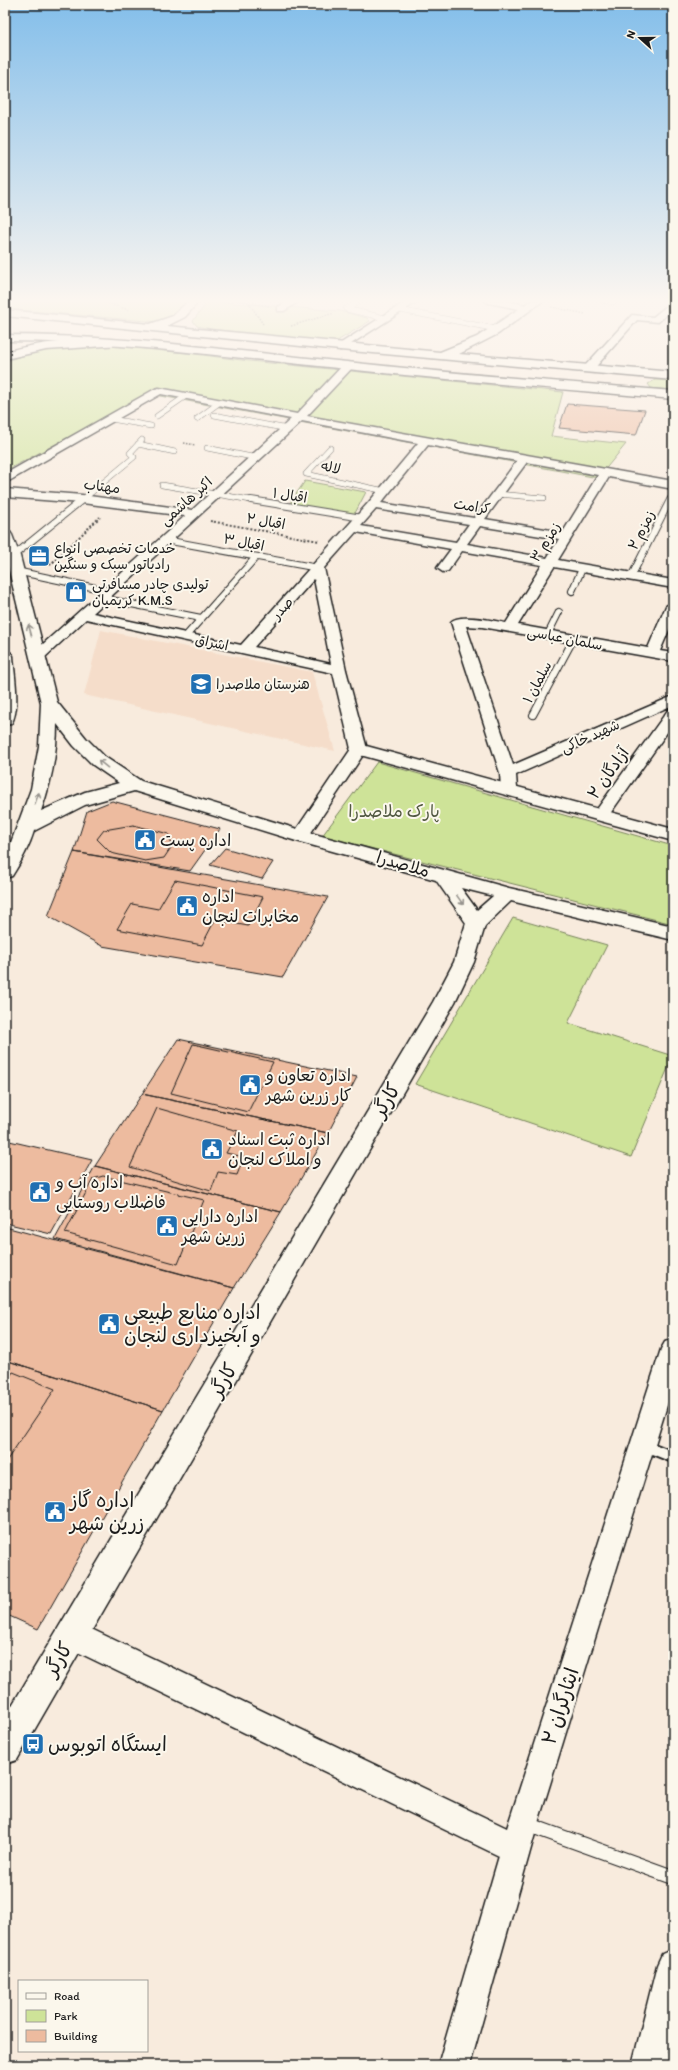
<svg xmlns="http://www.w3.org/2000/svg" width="678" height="2070" font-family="Itim,'Playpen Sans Arabic',sans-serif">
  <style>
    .built { fill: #f5ddca }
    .green { fill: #cee398; stroke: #75805a }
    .building { fill: #edbb9f; stroke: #1c1c1c }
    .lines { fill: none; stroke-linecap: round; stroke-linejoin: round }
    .lane-far3-casing { stroke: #1c1c1c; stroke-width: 6 }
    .lane-far2-casing { stroke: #1c1c1c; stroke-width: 8 }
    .lane-far1-casing { stroke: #1c1c1c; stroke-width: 14 }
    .lane-casing { stroke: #1c1c1c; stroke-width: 16 }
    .street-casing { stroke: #1c1c1c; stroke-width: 3 }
    .secondary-casing { stroke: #1c1c1c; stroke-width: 3 }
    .primary-casing { stroke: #1c1c1c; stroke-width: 3 }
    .path-far1 { stroke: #1c1c1c; stroke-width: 1.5; stroke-dasharray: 1.5 1.5; stroke-linecap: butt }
    .path { stroke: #1c1c1c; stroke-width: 2; stroke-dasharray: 2 2; stroke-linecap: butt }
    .lane-far3 { stroke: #fbf7ec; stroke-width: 5 }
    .lane-far2 { stroke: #fbf7ec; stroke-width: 6 }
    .lane-far1 { stroke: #fbf7ec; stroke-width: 10 }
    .lane { stroke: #fbf7ec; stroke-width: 14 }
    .street { fill: #fbf7ec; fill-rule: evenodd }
    .secondary { fill: #fbf7ec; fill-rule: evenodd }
    .primary { fill: #fbf7ec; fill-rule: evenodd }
    .oneway { stroke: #97948e }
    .labels { text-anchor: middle; stroke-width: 4; stroke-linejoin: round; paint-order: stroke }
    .far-street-label { font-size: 14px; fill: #1c1c1c; stroke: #fbf7ec }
    .far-poi-label { font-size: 14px; fill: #1c1c1c; stroke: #fbf7ec; text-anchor: start }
    .street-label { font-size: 17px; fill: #1c1c1c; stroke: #fbf7ec }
    .park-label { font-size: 17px; fill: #515841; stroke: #fbf7ec }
    .poi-label { font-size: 17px; fill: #1c1c1c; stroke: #fbf7ec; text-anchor: start }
    .near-street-label { font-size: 20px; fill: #1c1c1c; stroke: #fbf7ec }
    .near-poi-label { font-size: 20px; fill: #1c1c1c; stroke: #fbf7ec; text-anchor: start }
  </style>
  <rect width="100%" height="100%" fill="#f8ebdd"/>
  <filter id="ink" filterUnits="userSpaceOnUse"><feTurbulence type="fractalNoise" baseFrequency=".025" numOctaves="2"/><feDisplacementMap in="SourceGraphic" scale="8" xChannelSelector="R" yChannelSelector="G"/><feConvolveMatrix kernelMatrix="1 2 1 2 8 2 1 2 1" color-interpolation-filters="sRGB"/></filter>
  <g filter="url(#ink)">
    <path class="built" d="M101,630L312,672L335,751L84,695Z"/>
    <path class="green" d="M5,300H191L169,321L159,322L5,309Z
      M208,301L340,311L367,318L370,321L334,343L211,329L197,326L193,321Z
      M110,346L187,353L249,361L563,392L551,436L626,444L598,478L150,394L5,471V362C37,347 75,347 110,346Z
      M655,380H673V391L651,388L648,384Z
      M305,481L366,492L353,517L288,506Z
      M377,762L673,846V924L322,836Z
      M513,918L607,945L568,1023L673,1056L631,1157L415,1084Z"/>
    <path class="building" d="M567,404L645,410L636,435L559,428Z
      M112,801L220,829L190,871L74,852L87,811Z
      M133,825L169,834L172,846L164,858L145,861L111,853L97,839L104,830Z
      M225,848L273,862L262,879L210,865Z
      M74,852L328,897L283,977L102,946L48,916Z
      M175,880L263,897L248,926L215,920L202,945L117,929L132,904L158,909Z
      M178,1039L357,1077L328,1133L142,1094Z
      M193,1044L273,1062L248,1112L171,1093Z
      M142,1094L328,1133L281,1212L95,1166Z
      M157,1108L238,1131L226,1153L244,1157L237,1175L218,1172L211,1191L130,1167Z
      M5,1140L92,1160L51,1234L5,1223Z
      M95,1166L281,1212L234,1288L55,1239Z
      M103,1176L204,1200L178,1264L65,1233L93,1179Z
      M5,1227L234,1288L163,1410L5,1360Z
      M5,1360L163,1410L38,1629L5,1614Z
      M13,1372L55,1389L5,1463V1383Z"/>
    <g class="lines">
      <g class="lane-far3-casing">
        <path id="lane-far3" d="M362,300L346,309L385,318
          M602,300L613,302
          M400,310L496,329
          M214,415L288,429
          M157,416L186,396
          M111,419L151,426
          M197,419L220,402
          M138,444L175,452
          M207,448L257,458
          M330,448L306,474L385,491
          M162,485L257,501
          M497,494L544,498
          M81,501L134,457L130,453L142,440
          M670,501L673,494"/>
      </g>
      <g class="lane-far2-casing">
        <path id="lane-far2" d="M251,500L362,518
          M165,540L318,568
          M13,556L82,500
          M16,571L110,591
          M631,577L670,500
          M572,591L582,569
          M101,598L201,618
          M548,634L559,612
          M185,637L256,557
          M533,715L573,640"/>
      </g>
      <g class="lane-far1-casing">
        <path id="lane-far1" d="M643,1445L673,1457"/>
      </g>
      <g class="lane-casing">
        <path id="lane" d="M526,1824L673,1877
          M654,2054L673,2062"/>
      </g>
      <g class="street-casing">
        <path id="street" d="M289,300H301L284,311H278V307Z
          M408,300H420L343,349L340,350L335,347Z
          M484,300H503L531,306L533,308L528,311L489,303Z
          M673,301V309L658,322L637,320L592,371H584L583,369L584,367L632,315L653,317Z
          M348,363L353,366L352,368L307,416L673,481V489L609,477L558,560L673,580V588L554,567L518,625L648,648L666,606L673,602V621L660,651L673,653V661L482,627L466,626L513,765L673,696V705L516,775L517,789L515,792H503L501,789L500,773L451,622C458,613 495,621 506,623L542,565L462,551L448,571L443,572L437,568L451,549L356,532L324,568L346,670L367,749L306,840L300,841L294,840L292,836L351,749L333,673L86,619L43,659H33L31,656L33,653L185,516L82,503L5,497V489L82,495L192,510L291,419L161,394L9,481L5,482V474L155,389L159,388L297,414L344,364ZM302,421L418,443L369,502L241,645L93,613ZM428,445L517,461L474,518L381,503ZM527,462L598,475L563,532L485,519ZM376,509L469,524L456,542L361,526ZM480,526L559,539L547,558L467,544ZM314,579L331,664L254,647Z
          M673,709V724L607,818H595L593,815L595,812L668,710Z
          M673,1339V1386L538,1823L470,2065H438L499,1856L63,1645L60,1635L63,1625L73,1622L83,1625L507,1828L661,1349L665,1342Z
          M673,1949V2029L664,2065H632L657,1965L662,1954Z"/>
      </g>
      <g class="secondary-casing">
        <path id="secondary" d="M189,300H200L185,317L167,326L440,352L477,337L532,300H544L498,334L459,354L673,372V380L340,350L5,316V310L150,324L173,316Z
          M5,335C120,335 233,351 347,362C456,374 564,382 673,391V399C564,389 456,381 347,369C233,358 120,341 5,341Z
          M5,531L10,532L12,535L20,556L57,702L86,738L105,757L141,781L307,832L509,888L673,926V940L511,901L485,926L474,962L455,1002L17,1760L5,1764V1717L433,1002L454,962L466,923L436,880L293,840L134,791L85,805L34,831C29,847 21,862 12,876L5,878V855L10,845L31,789L39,746L41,703L5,554ZM57,724L74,746L93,765L119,783L85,792L41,811C51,783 57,755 57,724ZM461,888L493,896L477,910Z
          M359,744L673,829V841L353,753L350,749L353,745Z"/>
      </g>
      <g class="primary-casing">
        <path id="primary" d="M116,340L122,343L120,345L46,350L5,359V352C41,341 78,340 116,340Z
          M5,651L11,653L13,656C14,674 21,709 11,724L5,725Z"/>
      </g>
      <path class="path-far1" d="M99,300L129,310
        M235,300L269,306
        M249,303L263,324
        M551,307L586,314
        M291,326L334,313
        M184,443L195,445"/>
      <path class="path" d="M210,521L319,541
        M50,565L100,517"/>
      <use href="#lane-far3" class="lane-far3"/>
      <use href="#lane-far2" class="lane-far2"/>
      <use href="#lane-far1" class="lane-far1"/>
      <use href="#lane" class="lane"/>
      <use href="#street" class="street"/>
      <use href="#secondary" class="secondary"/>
      <use href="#primary" class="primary"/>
    </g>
    <defs><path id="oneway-shaft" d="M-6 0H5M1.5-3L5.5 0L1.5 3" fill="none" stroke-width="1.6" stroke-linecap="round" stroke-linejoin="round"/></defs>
    <g class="oneway">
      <use href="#oneway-shaft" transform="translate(30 630) rotate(-105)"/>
      <use href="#oneway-shaft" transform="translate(103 764) rotate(-141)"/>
      <use href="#oneway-shaft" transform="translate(37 798) rotate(-70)"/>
      <use href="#oneway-shaft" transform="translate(460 900) rotate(55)"/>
    </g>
  </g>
  <linearGradient id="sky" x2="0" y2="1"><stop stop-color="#83beea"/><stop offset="0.51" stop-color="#fcf6f0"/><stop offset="1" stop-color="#fcf6f0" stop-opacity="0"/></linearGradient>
  <rect width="678" height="590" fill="url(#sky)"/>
  <defs>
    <g id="office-square" transform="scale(1.15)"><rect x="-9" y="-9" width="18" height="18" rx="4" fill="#1f6fb2" stroke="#fbf7ec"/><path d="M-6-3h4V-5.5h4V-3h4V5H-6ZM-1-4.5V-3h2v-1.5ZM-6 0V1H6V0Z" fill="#fff"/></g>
    <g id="shop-square" transform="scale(1.15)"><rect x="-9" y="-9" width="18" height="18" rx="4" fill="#1f6fb2" stroke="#fbf7ec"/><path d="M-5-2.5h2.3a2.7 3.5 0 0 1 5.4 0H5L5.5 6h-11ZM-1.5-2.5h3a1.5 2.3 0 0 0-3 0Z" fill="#fff"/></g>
    <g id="school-square" transform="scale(1.15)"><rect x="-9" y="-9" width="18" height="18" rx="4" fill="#1f6fb2" stroke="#fbf7ec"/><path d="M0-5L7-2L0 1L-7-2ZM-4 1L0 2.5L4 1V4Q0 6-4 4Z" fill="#fff"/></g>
    <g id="civic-square" transform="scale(1.15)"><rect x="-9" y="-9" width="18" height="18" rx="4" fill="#1f6fb2" stroke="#fbf7ec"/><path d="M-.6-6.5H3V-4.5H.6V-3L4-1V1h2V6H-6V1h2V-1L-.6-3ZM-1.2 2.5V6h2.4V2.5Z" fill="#fff"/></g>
    <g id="bus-square" transform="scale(1.15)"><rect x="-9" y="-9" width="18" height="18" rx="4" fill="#1f6fb2" stroke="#fbf7ec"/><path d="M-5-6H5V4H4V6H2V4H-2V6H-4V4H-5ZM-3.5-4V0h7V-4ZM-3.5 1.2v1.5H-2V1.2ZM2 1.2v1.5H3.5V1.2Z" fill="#fff"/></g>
  </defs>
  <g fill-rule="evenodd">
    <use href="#office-square" x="39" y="556"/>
    <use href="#shop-square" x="76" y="592"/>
    <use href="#school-square" x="201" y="684"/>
    <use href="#civic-square" x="145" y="840"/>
    <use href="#civic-square" x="187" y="906"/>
    <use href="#civic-square" x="250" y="1085"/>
    <use href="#civic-square" x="212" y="1149"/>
    <use href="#civic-square" x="40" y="1192"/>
    <use href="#civic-square" x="167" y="1226"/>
    <use href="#civic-square" x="109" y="1324"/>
    <use href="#civic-square" x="55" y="1512"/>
    <use href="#bus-square" x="33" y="1744"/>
  </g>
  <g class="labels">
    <g class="far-street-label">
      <text transform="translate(331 467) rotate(13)" y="5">لاله</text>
      <text transform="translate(102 486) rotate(7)" y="5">مهتاب</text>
      <text transform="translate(290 495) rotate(9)" y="5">اقبال ۱</text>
      <text transform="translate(186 501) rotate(-42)" y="5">اکبر هاشمی</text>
      <text transform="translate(472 506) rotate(9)" y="5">کرامت</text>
      <text transform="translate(266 521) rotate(10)" y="5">اقبال ۲</text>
      <text transform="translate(641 530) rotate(-63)" y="5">زمزم ۲</text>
      <text transform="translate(244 542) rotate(11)" y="5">اقبال ۳</text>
      <text transform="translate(545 542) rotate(-58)" y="5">زمزم ۳</text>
      <text transform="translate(282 608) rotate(-48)" y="5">صدر</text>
      <text transform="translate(565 638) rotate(11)" y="5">سلمان عباسی</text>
      <text transform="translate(212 642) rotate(12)" y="5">اشراق</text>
      <text transform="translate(537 682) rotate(-62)" y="5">سلمان ۱</text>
      <text transform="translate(590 736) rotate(-24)" y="5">شهید خاکی</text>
    </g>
    <g class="far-poi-label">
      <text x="54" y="553">خدمات تخصصی انواع<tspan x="54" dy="16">رادیاتور سبک و سنگین</tspan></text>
      <text x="92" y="589">تولیدی چادر مسافرتی<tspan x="92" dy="16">کریمیان K.M.S</tspan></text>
      <text x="216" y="689">هنرستان ملاصدرا</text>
    </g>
    <g class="street-label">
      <text transform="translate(608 773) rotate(-55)" y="6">آزادگان ۲</text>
      <text transform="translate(403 864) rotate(16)" y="6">ملاصدرا</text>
    </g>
    <g class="park-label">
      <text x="394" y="817">پارک ملاصدرا</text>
    </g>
    <g class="poi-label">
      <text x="160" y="846">اداره پست</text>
      <text x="202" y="902">اداره<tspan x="202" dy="20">مخابرات لنجان</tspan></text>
      <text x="266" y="1081">اداره تعاون و<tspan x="266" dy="20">کار زرین شهر</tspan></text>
      <text x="228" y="1145">اداره ثبت اسناد<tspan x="228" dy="20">و املاک لنجان</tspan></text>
      <text x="56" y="1188">اداره آب و<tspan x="56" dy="20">فاضلاب روستایی</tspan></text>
      <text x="182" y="1222">اداره دارایی<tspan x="182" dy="20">زرین شهر</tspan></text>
    </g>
    <g class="near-street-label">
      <text transform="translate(386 1100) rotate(-59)" y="7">کارگر</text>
      <text transform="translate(223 1380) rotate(-60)" y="7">کارگر</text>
      <text transform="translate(58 1659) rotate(-59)" y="7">کارگر</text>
      <text transform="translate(560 1706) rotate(-72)" y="7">ایثارگران ۲</text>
    </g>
    <g class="near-poi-label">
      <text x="124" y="1319">اداره منابع طبیعی<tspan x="124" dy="23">و آبخیزداری لنجان</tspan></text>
      <text x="70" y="1507">اداره گاز<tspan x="70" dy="23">زرین شهر</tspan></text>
      <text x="48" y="1751">ایستگاه اتوبوس</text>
    </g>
  </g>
  <rect width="678" height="2070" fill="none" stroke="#fbf7ec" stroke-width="20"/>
  <rect x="10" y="10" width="658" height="2050" fill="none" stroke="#1c1c1c" stroke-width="1.5" filter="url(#ink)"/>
  <rect x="18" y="1980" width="130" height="72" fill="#fbf7ec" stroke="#a29f99"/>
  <rect x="26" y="1993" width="20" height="6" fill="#fbf7ec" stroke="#a29f99"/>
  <text x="54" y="2000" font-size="12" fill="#1c1c1c">Road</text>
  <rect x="26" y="2010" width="20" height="12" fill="#cee398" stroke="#a29f99"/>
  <text x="54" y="2020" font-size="12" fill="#1c1c1c">Park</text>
  <rect x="26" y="2030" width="20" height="12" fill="#edbb9f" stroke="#a29f99"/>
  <text x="54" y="2040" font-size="12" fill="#1c1c1c">Building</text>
  <g transform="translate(640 38) rotate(291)" stroke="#fbf7ec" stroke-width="3" paint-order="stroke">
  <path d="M0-3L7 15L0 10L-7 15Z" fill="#1c1c1c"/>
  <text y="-6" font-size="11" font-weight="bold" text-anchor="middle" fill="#1c1c1c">N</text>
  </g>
</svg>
